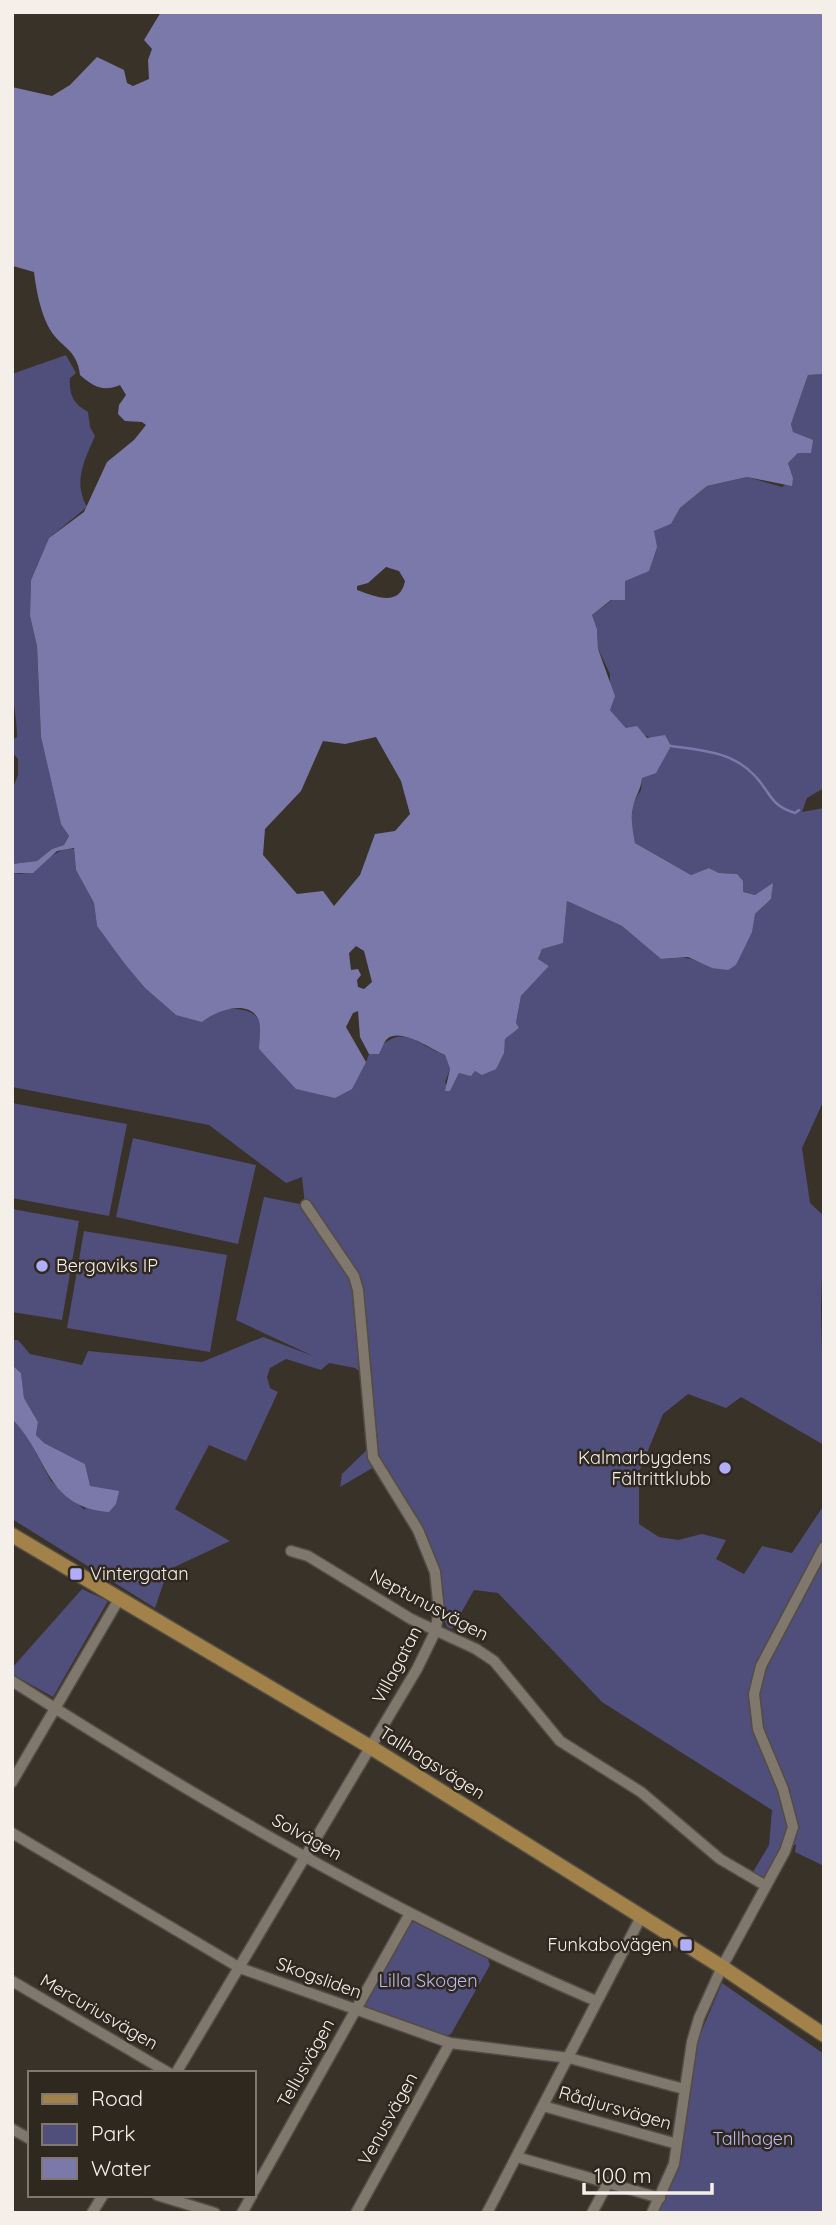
<svg xmlns="http://www.w3.org/2000/svg" width="836" height="2225" font-family="Quicksand,sans-serif">
  <style>
    .green { fill: #504e7a }
    .water { fill: #7b79a9; fill-rule: evenodd }
    .lines { fill: none; stroke-linecap: round; stroke-linejoin: round }
    .stream { stroke: #7b79a9; stroke-width: 2.5 }
    .minor-casing { stroke: #534d45; stroke-width: 13 }
    .major-casing { stroke: #534d45; stroke-width: 17 }
    .minor { stroke: #80786d; stroke-width: 10 }
    .major { stroke: #a3824a; stroke-width: 14 }
    .poi-dot { fill: #b0aefa; stroke: #2f281f; stroke-width: 2.5 }
    .labels { text-anchor: middle; stroke-width: 5; stroke-linejoin: round; paint-order: stroke }
    .poi-label { font-size: 18px; fill: #f4efe9; stroke: #2f281f; text-anchor: start }
    .street-label { font-size: 18px; fill: #f4efe9; stroke: #2f281f }
    .park-label { font-size: 18px; fill: #bab9f3; stroke: #2f281f }
  </style>
  <rect width="100%" height="100%" fill="#393228"/>
  <path class="green" d="M66,355L76,373L70,378C69,395 73,404 88,412L90,427L95,436C84,461 73,482 87,507L49,538L31,580L30,616L37,646L41,737L61,823L69,836L64,845L52,849L37,861L12,864V790L18,775V759L12,752V740L17,737C17,720 14,707 12,691C11,677 17,666 12,652V374Z
    M824,374V788L807,798L802,812L824,808V1100L802,1148L810,1203L824,1216L821,1307L824,1445L741,1397L726,1408L688,1394L663,1414L639,1472V1524L659,1537L678,1540L702,1534L726,1540L716,1559L744,1574L762,1546L792,1553L824,1505V1866L795,1852L796,1844L785,1851L766,1886L750,1877L769,1845L772,1810L602,1702L498,1593L474,1590L452,1629L447,1627L442,1615L439,1571L381,1463L340,1487L342,1474L378,1439L371,1380L355,1368L329,1363L321,1370L286,1359L270,1368L267,1377L270,1388L278,1392L246,1461L209,1445L175,1509L230,1541L168,1570L155,1608L12,1519V1406L15,1421L25,1432L51,1481L85,1510L89,1486L85,1464L44,1443L36,1435L38,1422L24,1398L21,1373L12,1365V1340H18L30,1354L82,1365L88,1351L202,1362L263,1337L313,1356L236,1320L264,1197L305,1205L302,1177L286,1183L209,1125L12,1087V873C43,879 45,847 74,849L76,870L94,903L97,926L145,988L176,1015C196,1014 251,999 259,1021C261,1029 259,1041 259,1049L275,1065L366,1062L369,1054L374,1053C403,1021 414,1043 445,1055L450,1069L445,1082L450,1091L459,1073C482,1069 503,1065 505,1039L519,1028L516,1024L521,996L549,966L538,959L542,949L563,942L567,901L622,926L661,959C670,959 682,956 691,959C707,963 719,974 736,965L755,914L771,899L772,884L755,895L742,892L737,874L719,873L709,868L691,875L635,843L631,824L633,803L641,790L642,778L671,746L626,728L610,710V674L598,649L597,629L592,615L612,600L653,538L654,531L671,524L680,508L707,486L747,477L782,487L793,478L788,463L798,453L791,424L808,375Z
    M12,1103L127,1124L109,1216L12,1198Z
    M133,1138L256,1165L238,1244L116,1217Z
    M12,1209L79,1221L62,1320L12,1312Z
    M84,1231L227,1255L210,1352L67,1328Z
    M82,1589L108,1601L53,1697L12,1674V1668Z
    M414,1922L488,1959L490,1965L451,2034L446,2036L369,2013L362,2004L408,1924Z
    M722,1983L824,2054V2213H657L679,2165L696,2044Z"/>
  <path class="water" d="M161,12H824V374L808,375L791,424L793,432L813,440L811,453H798L788,463L793,478L792,486L747,477L707,486L680,508L671,524L654,531L657,547L649,571L625,581V600H611L592,615L597,629L598,649L615,696L610,710L626,728L637,726L647,738L665,735L671,746L656,773L642,778C641,790 635,796 633,807C630,819 633,831 635,843L691,875L709,868L719,873L737,874L743,881V892L755,895L773,883L771,899L755,914L752,932L736,965L728,970L712,968L688,957L661,959L622,926L567,901L563,943L542,949L538,959L549,966L521,996L516,1023L519,1028L505,1039L504,1053L496,1069L482,1075L475,1071L471,1076L459,1073L450,1091H445L450,1069L445,1055C432,1050 401,1027 387,1039C384,1042 381,1050 379,1054H369L360,1037L358,1011L353,1013L346,1027L366,1062L352,1089L335,1098L296,1089L259,1049C259,1041 261,1029 259,1021C251,998 216,1010 202,1022L176,1015L145,988L125,964L97,926L94,903L76,870L74,848L57,851L33,873H12V864L37,861L52,849L64,845L69,836L61,824L41,737L37,646L30,616L31,580L49,538L84,512L107,462L134,440L146,425L142,422L125,421L118,414L119,405L126,395L120,385C103,392 94,387 80,375C77,347 59,348 48,326C40,310 36,289 34,272L13,266L12,87L52,96L70,85L97,57L124,70L127,83L133,86L149,79L148,60L152,49L144,40ZM386,567L399,571L405,581C400,607 376,597 357,590V586L368,583ZM376,737L401,781L410,814L395,831L375,834L360,875L334,906L323,891L297,894L263,855L265,829L301,791L323,741L345,744ZM356,946L364,951L372,982L364,989L358,987L357,980L361,975L358,969L351,970L349,953Z
    M12,1365L21,1373L24,1398L38,1422L36,1435L44,1443L85,1464L90,1486L119,1491L116,1504L109,1512C46,1507 49,1458 14,1421Z"/>
  <g class="lines">
    <path class="stream" d="M671,746C702,750 734,752 756,777C772,795 770,805 795,813L799,810"/>
    <g class="minor-casing">
      <path id="minor" d="M291,1551L308,1556L411,1619L476,1649L494,1661L560,1741L641,1792L720,1859L766,1886
        M12,1681C199,1800 392,1913 596,2001
        M12,1782L119,1599
        M12,1833L240,1968L450,2043L569,2058L684,2089
        M12,1981L169,2073
        M176,2073L417,1669L435,1632L439,1611L435,1572L418,1530L373,1457L358,1290L354,1276L306,1205
        M543,2106L677,2144
        M12,2129L30,2139
        M517,2157L660,2198
        M254,2191L409,1915
        M157,2195L215,2213
        M92,2213L103,2195
        M242,2213L252,2195
        M356,2213L450,2043
        M487,2213L641,1917
        M592,2213L608,2183
        M652,2213L674,2164L692,2042L699,2018L722,1967L785,1851L793,1827L783,1789L758,1729L754,1694L761,1666L824,1547"/>
    </g>
    <g class="major-casing">
      <path id="major" d="M12,1535L372,1748L722,1967L824,2035"/>
    </g>
    <use href="#minor" class="minor"/>
    <use href="#major" class="major"/>
  </g>
  <g class="poi-dot">
    <circle cx="42" cy="1266" r="7"/>
    <circle cx="725" cy="1468" r="7"/>
    <rect x="69" y="1567" width="14" height="14" rx="3.5"/>
    <rect x="679" y="1938" width="14" height="14" rx="3.5"/>
  </g>
  <g class="labels">
    <g class="poi-label">
      <text x="56" y="1272">Bergaviks IP</text>
      <text x="711" y="1464" text-anchor="end">Kalmarbygdens<tspan x="711" dy="21">Fältrittklubb</tspan></text>
      <text x="90" y="1580">Vintergatan</text>
      <text x="672" y="1951" text-anchor="end">Funkabovägen</text>
    </g>
    <g class="street-label">
      <text transform="translate(429 1605) rotate(28)" y="6">Neptunusvägen</text>
      <text transform="translate(397 1665) rotate(-62)" y="6">Villagatan</text>
      <text transform="translate(432 1763) rotate(32)" y="6">Tallhagsvägen</text>
      <text transform="translate(307 1837) rotate(29)" y="6">Solvägen</text>
      <text transform="translate(319 1978) rotate(20)" y="6">Skogsliden</text>
      <text transform="translate(99 2012) rotate(30)" y="6">Mercuriusvägen</text>
      <text transform="translate(306 2063) rotate(-61)" y="6">Tellusvägen</text>
      <text transform="translate(615 2108) rotate(16)" y="6">Rådjursvägen</text>
      <text transform="translate(388 2119) rotate(-61)" y="6">Venusvägen</text>
    </g>
    <g class="park-label">
      <text x="428" y="1987">Lilla Skogen</text>
      <text x="753" y="2145">Tallhagen</text>
    </g>
  </g>
  <rect width="836" height="2225" fill="none" stroke="#f4efe9" stroke-width="28"/>
  <rect x="28" y="2071" width="228" height="126" fill="#2f281f" stroke="#7e7870" stroke-width="2"/>
  <rect x="42" y="2094" width="35" height="10" fill="#a3824a" stroke="#7e7870" stroke-width="2"/>
  <text x="91" y="2106" font-size="21" fill="#f4efe9">Road</text>
  <rect x="42" y="2124" width="35" height="21" fill="#504e7a" stroke="#7e7870" stroke-width="2"/>
  <text x="91" y="2141" font-size="21" fill="#f4efe9">Park</text>
  <rect x="42" y="2158" width="35" height="21" fill="#7b79a9" stroke="#7e7870" stroke-width="2"/>
  <text x="91" y="2176" font-size="21" fill="#f4efe9">Water</text>
  <path d="M584 2183v10h128v-10" fill="none" stroke="#f4efe9" stroke-width="3.5"/>
  <text x="594" y="2183" font-size="21" fill="#f4efe9" stroke="#2f281f" stroke-width="5" paint-order="stroke">100 m</text>
</svg>
